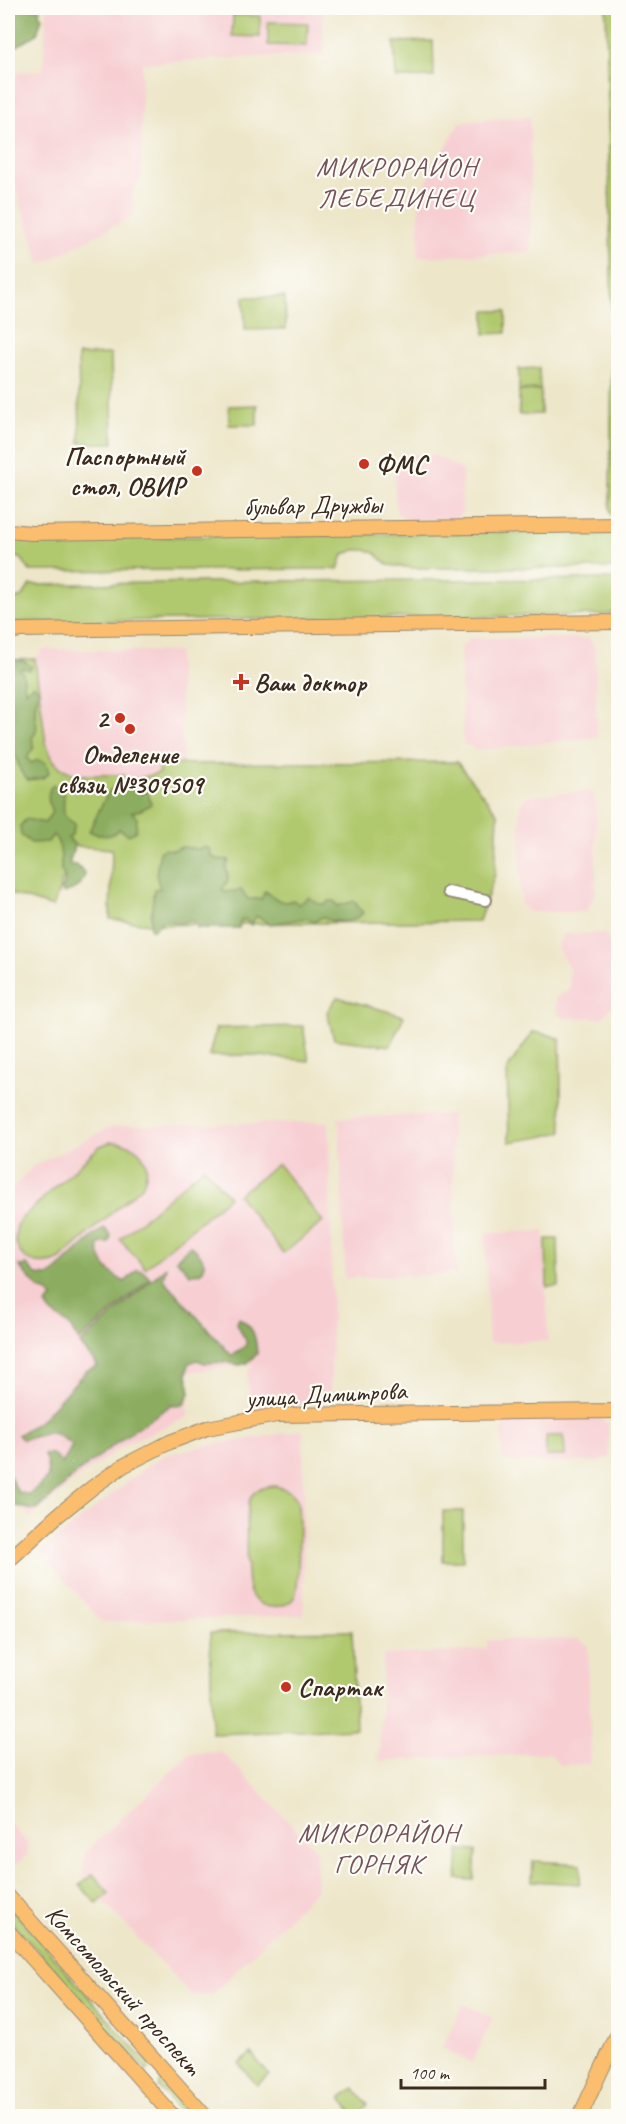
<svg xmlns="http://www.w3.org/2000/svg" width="626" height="2124" font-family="Caveat,sans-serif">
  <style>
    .built { fill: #f7cfd3 }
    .green { fill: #b1c96e; stroke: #767a46; stroke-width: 1.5 }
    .forest { fill: #8cad61; stroke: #646c40; stroke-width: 1.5 }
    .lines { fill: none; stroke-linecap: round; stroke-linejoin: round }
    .minor-casing { stroke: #948874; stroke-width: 14 }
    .major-casing { stroke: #948874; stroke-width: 16 }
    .minor { stroke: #fff; stroke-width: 10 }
    .major { stroke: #fbbd6e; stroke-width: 14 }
    .poi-dot { fill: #c8321e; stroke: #fdfcf7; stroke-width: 2 }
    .labels { text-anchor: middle; stroke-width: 4.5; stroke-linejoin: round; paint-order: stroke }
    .poi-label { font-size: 26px; font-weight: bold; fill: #3b2a1e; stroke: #fdfcf7; text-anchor: start }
    .street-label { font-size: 26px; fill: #3b2a1e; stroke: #fdfcf7 }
    .neighbourhood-label { font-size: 27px; letter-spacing: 1.5px; fill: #74535a; stroke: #fdfcf7 }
  </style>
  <rect width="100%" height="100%" fill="#fdfcf7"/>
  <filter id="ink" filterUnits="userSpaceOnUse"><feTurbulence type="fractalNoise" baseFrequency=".0167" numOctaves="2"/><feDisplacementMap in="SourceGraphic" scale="12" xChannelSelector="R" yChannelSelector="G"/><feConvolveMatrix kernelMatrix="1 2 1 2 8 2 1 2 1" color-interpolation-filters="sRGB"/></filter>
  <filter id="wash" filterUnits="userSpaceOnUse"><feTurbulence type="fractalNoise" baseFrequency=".008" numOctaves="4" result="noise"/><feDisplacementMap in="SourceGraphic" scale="24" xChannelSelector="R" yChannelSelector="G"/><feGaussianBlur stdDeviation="1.35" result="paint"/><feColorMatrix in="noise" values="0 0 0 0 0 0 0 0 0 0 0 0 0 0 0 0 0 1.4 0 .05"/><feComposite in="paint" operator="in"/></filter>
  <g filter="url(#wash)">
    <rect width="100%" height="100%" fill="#ede6c9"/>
    <path class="built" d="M47,8H323L324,54L142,63L141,178L132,190L134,215L41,265L10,173L8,158V74L43,70Z
      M530,116L531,252L418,257L420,193L460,122Z
      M399,454L435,455L462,470V512L457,519L406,520L396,512L394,466Z
      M471,638H589L595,648L597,737L479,750L463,744L460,648Z
      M44,649L178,652L183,765L160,764L159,773L127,782L123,775H76L61,768L53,760L46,744L35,659Z
      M588,791L596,796V892L586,912H529L521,905L520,805L527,796Z
      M604,933L614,948V1005L602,1018H564L557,1013L556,997L569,989V968L557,947L564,934Z
      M451,1114L456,1274L345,1278L339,1118Z
      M329,1122L332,1297L331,1391L319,1404L272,1405L258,1407L250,1400L247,1374L254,1364L189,1372L188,1417L129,1442L79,1477L30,1518L8,1490V1193L32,1167L112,1126Z
      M544,1231L548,1341L489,1343L485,1233Z
      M599,1417L608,1424L609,1457L597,1462H508L502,1457L501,1427L508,1420Z
      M303,1430L304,1615L102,1622L40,1552L145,1468L165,1455L199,1447Z
      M579,1639L588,1646L591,1760L588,1764L559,1765L550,1753L379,1761L383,1655L469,1651L487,1648V1640Z
      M222,1752L316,1850L317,1889L212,1995H191L82,1878L86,1852L189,1754Z
      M8,1821L28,1843V1853L10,1870H8Z
      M463,2004L493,2018L472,2063L442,2048Z"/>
    <path class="green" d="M606,8H618V517L611,514L610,507L612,322Z
      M233,15L260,16V37L232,36Z
      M268,22L308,23L307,46L268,45Z
      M433,41L434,77L396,78L394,42Z
      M244,297H285L286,329L245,330Z
      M485,311H506V333L485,334Z
      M111,354L113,443H80L78,355Z
      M539,368L540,389L519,390V369Z
      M541,390V414L519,415V391Z
      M257,405V425H229V406Z
      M610,531L618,533V568H414L388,565L375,553L366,550H354L343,555L338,569L30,571L22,559L8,554V539Z
      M618,579V612L602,615L9,622L8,601L22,597L30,585L269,581Z
      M35,659L46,744L53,760L61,768L76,775H123L127,782L159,773V764L457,762L498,814L495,874L479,921L158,925L110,919L112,849L75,846L53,907L8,893V660Z
      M337,997L404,1016L390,1046L334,1039L327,1012Z
      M303,1026L309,1061L250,1055L209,1056L216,1028Z
      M533,1032L550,1035L560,1039L562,1132L541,1137L509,1142L507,1069Z
      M111,1142C138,1142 155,1160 142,1186L60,1259C32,1273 6,1252 19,1221L100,1146Z
      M278,1164L323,1222L283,1253L238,1195Z
      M204,1167L229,1197L145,1268L120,1239Z
      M546,1239H558L559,1286L547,1287Z
      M546,1436H564L565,1456H546Z
      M275,1486C283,1488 293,1491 297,1500C300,1510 299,1588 295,1596C291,1604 280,1607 271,1607C262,1606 253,1601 250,1592C245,1581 245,1507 251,1497C256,1488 266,1487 275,1486Z
      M443,1511H463V1561H443Z
      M352,1631L356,1729L212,1734L210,1633Z
      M459,1850L476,1851L474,1880L457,1879Z
      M533,1861L581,1864L580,1884L532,1881Z
      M93,1874L109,1893L97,1904L80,1885Z
      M8,1905L148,2064L150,2068L147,2071L8,1918Z
      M251,2053L269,2075L257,2085L239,2064Z
      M161,2080L166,2082L196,2116H184L159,2087Z
      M354,2088L368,2105L355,2116L341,2098Z"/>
    <path class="forest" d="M8,8L40,9L39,14L42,18L37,34L17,46H8Z
      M8,659L23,661L32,667L30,670L24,668L20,670L23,673L25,691L33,685L39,689C38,696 35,703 35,709C34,721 41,727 32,738L34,747L27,758L31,763L38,760L46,763L49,773L43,778L28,780L21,772L8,731Z
      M126,779L133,782L141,794L147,790L151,804L141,810L132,812L137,818L136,831L129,835L119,829C110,839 100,836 89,831C100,813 104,788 126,779Z
      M53,784L64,795C64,811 60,816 75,824L72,835L68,838L74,844V851L70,856V865H76L85,873C83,886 75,890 63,893L62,890C65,882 67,878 61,871C61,860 62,843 53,835L48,842L31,843L21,835L20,826L26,819L45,823L52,812C48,802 46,793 53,784Z
      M182,847L198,849L206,847L211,850L210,854L216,859L229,860L226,868C230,879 228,881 222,890L224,892L241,890L248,899H261L265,891C274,896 281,906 293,900L299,904L309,897L319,904H325L329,901H334L338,906L354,901L363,913C353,924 333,923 322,917L314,922L306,918L270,924L256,916L251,925L246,920H241L239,928H197L196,923L190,920L180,923L163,920L153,930L150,928L154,889H160L156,875L160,851L164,849L173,850Z
      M104,1228L111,1235L109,1243H101L98,1247C101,1265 110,1274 125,1282L137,1270L143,1271L150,1279L79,1341L70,1326L51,1312L46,1304L52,1298L48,1292L39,1289L19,1266L27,1265L36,1275L49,1276C69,1262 83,1242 104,1228Z
      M190,1246C205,1254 213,1275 190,1274L176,1259Z
      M166,1267L163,1279L232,1356L246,1345V1340L236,1324L239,1318C254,1327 256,1337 257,1354L247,1363L239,1365L228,1362L205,1363L197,1360L189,1363L187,1374L190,1393L183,1405L170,1406L131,1432L76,1474L37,1510C28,1511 22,1505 12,1506L8,1501V1473L18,1492L29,1495L48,1477L47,1463L44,1454H52L62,1463L68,1454L72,1445C46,1423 48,1437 22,1439L18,1435L40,1421L86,1371L98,1366L80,1344Z"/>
  </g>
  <g filter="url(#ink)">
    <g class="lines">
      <g class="minor-casing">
        <path id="minor" d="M448,892L486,900"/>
      </g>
      <g class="major-casing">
        <path id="major" d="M8,531L31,533L618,525
          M8,632L20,630L618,622
          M8,1561L57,1516L93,1487L123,1466L170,1442L207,1428L277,1415L618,1411
          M8,1896L205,2116
          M8,1931L173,2116
          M580,2116L618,2034"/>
      </g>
      <use href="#minor" class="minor"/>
      <use href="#major" class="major"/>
    </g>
  </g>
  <g class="poi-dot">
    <circle cx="364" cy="464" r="6"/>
    <circle cx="197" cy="471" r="6"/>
    <path d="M238 673h6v6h6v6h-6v6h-6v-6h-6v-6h6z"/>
    <circle cx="120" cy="718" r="6"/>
    <circle cx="130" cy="729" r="6"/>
    <circle cx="286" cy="1687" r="6"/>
  </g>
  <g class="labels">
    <g class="poi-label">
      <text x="185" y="465" text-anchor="end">Паспортный<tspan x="185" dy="30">стол, ОВИР</tspan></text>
      <text x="376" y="473">ФМС</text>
      <text x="254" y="691">Ваш доктор</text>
      <text x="108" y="727" text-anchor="end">2</text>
      <text x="130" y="763" text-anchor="middle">Отделение<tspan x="130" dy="30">связи №309509</tspan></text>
      <text x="298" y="1696">Спартак</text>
    </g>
    <g class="street-label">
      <text transform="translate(313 505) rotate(-1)" y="9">бульвар Дружбы</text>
      <text transform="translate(326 1394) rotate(-3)" y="9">улица Димитрова</text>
      <text transform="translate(124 1990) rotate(48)" y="9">Комсомольский проспект</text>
    </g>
    <g class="neighbourhood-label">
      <text x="397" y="176">МИКРОРАЙОН<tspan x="397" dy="31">ЛЕБЕДИНЕЦ</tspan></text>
      <text x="379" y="1842">МИКРОРАЙОН<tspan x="379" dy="31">ГОРНЯК</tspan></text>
    </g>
  </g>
  <rect width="626" height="2124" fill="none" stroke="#fdfcf7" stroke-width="30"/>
  <path d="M401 2079v9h144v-9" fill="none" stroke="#3b2a1e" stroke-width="3"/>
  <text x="410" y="2079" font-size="18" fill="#3b2a1e" stroke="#fdfcf7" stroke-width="4.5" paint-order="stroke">100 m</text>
</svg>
